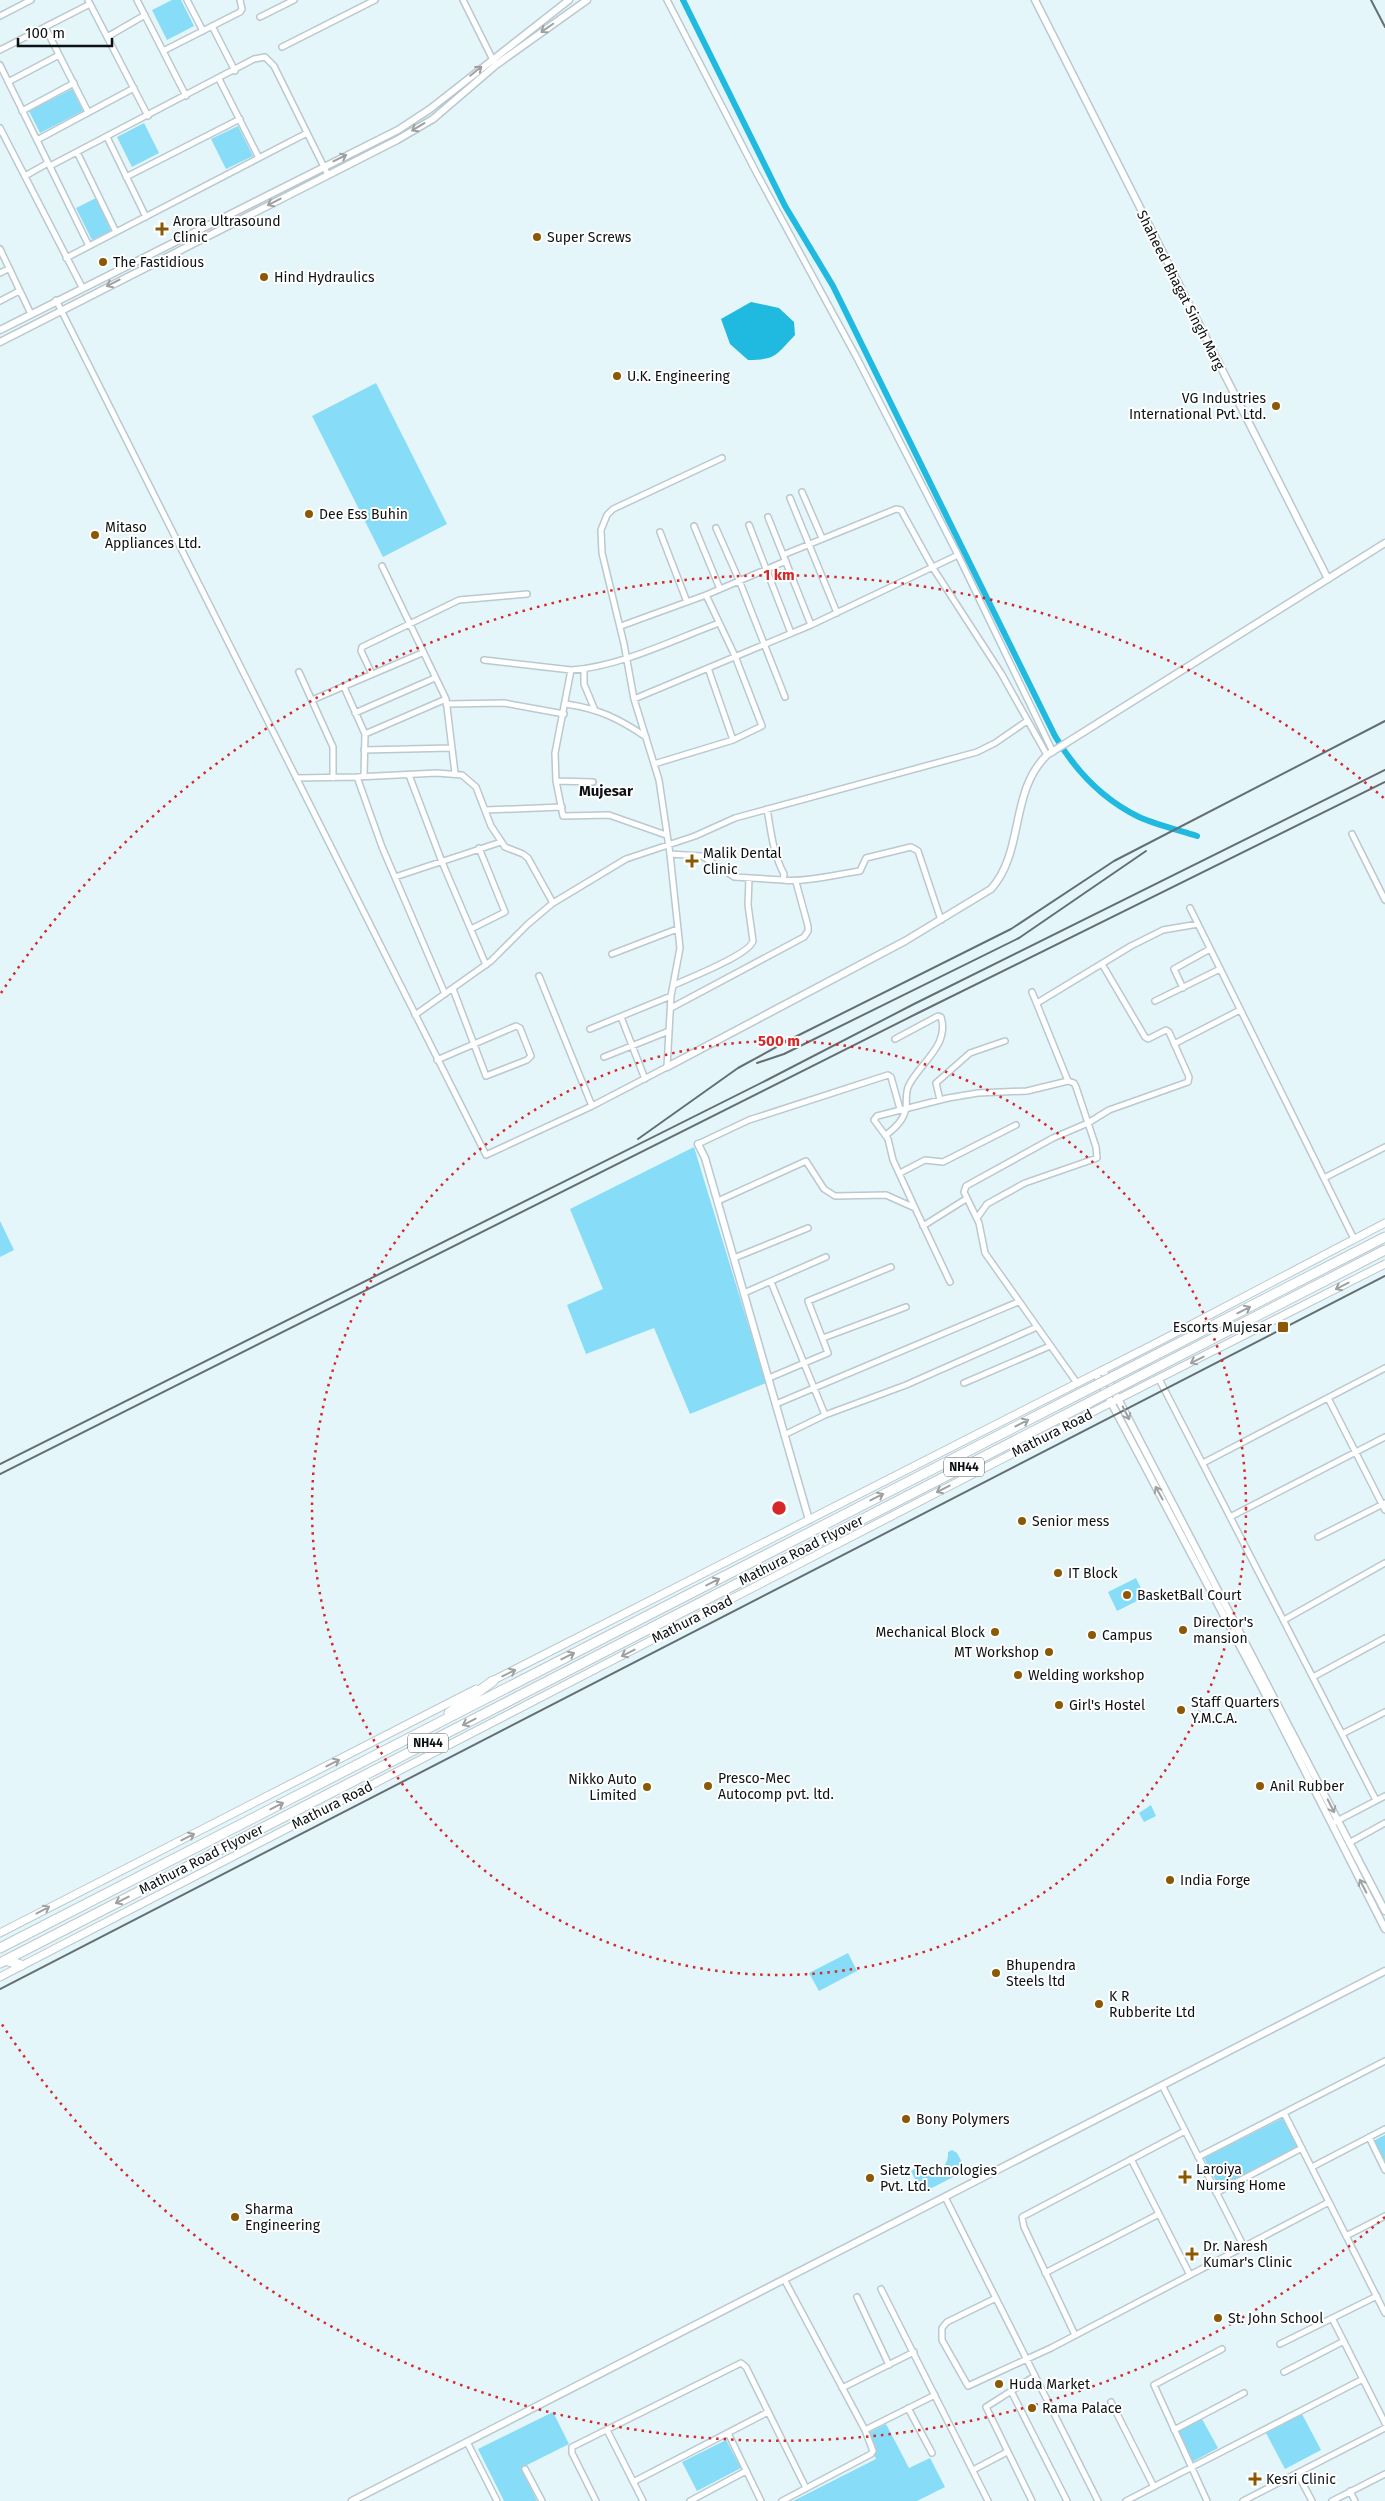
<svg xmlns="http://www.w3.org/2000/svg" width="1385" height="2501" font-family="'Fira Sans',sans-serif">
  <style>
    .green { fill: #87dcf7 }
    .water { fill: #20b9e0 }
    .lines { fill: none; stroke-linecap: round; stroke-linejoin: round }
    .canal { stroke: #20b9e0; stroke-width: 6 }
    .minor-casing { stroke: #b9c9cf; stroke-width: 8 }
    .tertiary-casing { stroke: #b9c9cf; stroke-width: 9 }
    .secondary-casing { stroke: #b9c9cf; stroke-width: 9 }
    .trunk-casing { stroke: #b9c9cf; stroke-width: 11 }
    .minor { stroke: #fff; stroke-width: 5 }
    .tertiary { stroke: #fff; stroke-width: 6 }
    .secondary { stroke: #fff; stroke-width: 7 }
    .trunk { stroke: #fff; stroke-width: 9 }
    .rail { stroke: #656f73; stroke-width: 2 }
    .trunk-bridge-casing { stroke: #b9c9cf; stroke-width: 11; stroke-linecap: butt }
    .trunk-bridge { stroke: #fff; stroke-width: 9 }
    .oneway { stroke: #9ea0a1 }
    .ring { fill: none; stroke: #d62828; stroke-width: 2.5; stroke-dasharray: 2.5 5 }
    .poi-dot { fill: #8b5803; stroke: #fff; stroke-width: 2 }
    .labels { text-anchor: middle; stroke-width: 4; stroke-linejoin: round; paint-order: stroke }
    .shield { fill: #fff; stroke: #55595a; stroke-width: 1 }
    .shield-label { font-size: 12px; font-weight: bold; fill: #0c1214 }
    .poi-label { font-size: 14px; fill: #0c1214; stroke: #fff; text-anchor: start }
    .street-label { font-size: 14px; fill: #0c1214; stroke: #fff }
    .neighbourhood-label { font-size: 15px; font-weight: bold; fill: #0c1214; stroke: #fff }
    .centre { fill: #d62828; stroke: #fff; stroke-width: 2.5 }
    .ring-label { font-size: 15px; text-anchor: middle; font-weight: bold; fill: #d62828; stroke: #fff; stroke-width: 4; stroke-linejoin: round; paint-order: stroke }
  </style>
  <rect width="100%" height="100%" fill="#e5f6fb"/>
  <path class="green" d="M172,0H181L194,26L167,40L152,10Z
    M72,89L83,111L40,133L29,111Z
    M144,123L159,153L132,167L117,137Z
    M238,126L253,156L226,169L211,139Z
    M96,198L111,231L92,240L76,208Z
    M376,383L447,524L383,557L312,416Z
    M694,1147L766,1383L690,1414L654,1328L586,1354L567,1305L603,1289L570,1209Z
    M0,1221L14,1250L0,1257Z
    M1136,1578L1145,1597L1117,1611L1108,1592Z
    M1151,1805L1156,1816L1144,1822L1139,1813Z
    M848,1953L857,1971L819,1991L809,1973Z
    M1283,2118L1298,2147L1219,2187L1204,2158Z
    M1385,2135V2164L1373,2141Z
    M952,2150L957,2153L964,2166L952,2170L955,2176L928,2190L924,2182L918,2185L911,2171L922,2165C935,2174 949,2169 948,2152Z
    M553,2412L569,2444L521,2468L537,2501H504L478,2449Z
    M1302,2414L1321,2450L1285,2469L1266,2433Z
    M1202,2419L1218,2448L1192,2462L1176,2432Z
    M886,2424L909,2468L930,2458L945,2487L917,2501H793L876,2459L864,2435Z
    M726,2440L741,2468L697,2491L682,2462Z"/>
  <path class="water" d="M751,302L779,308L794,322L795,335C776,355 776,360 748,360L730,344L721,319Z"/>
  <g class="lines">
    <path class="canal" d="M683,0L785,206L833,286L1055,736C1075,770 1102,799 1139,817C1157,825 1178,830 1197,836"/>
    <g class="minor-casing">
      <path id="minor" d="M88,0L148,116
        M137,0L186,96
        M187,0L203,31
        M463,0L494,62
        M667,0L756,172L857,358L958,555L1053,752
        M0,16L31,0
        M260,17L294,0
        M212,26L235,71
        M45,27L88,112
        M107,37L145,15
        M282,47L375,0
        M0,50L90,4
        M163,51L240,12L242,9L240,0
        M0,65L89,246
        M219,79L259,158
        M8,82L59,55
        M22,111L74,83
        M0,128L82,287
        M107,137L146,217
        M37,140L134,88
        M77,152L116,232
        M50,166L254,59L265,57L274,66L328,175
        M25,176L48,163
        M126,177L240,119
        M0,249L31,314
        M66,258L307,133
        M0,273L8,269
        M56,300L486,1155L592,1106L667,1067L671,996L680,948L670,854L659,780L634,699L624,644L602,553L601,530L607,515L613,509L722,458
        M0,301L19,291
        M802,492L822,538
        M790,498L837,613
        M768,517L811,625
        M749,525L791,633
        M694,526L720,589
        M716,528L739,580L785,697
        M660,532L687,602
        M783,555L896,509L901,510L933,568L1001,673L1047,755
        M382,566L446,699
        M621,626L706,595L786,561
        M484,660L571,670C619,667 673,640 719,623
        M708,668L733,740
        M584,669V684L594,708
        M571,670L555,753L556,781L563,816L609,815L666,835
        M299,672L333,747V778
        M372,674L361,651L362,647L459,600L527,594
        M344,687L365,734L364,777
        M634,699L811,625L958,555
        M312,700L422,653
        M446,704L504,703L564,714
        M566,704C599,709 618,718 646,737
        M355,713L435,678
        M365,734L446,699L455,773
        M364,750L451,748
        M654,764L733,740L762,726L735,656L706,595
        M409,775L442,862L486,965
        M357,777L382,847L445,994
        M296,778L357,777L437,773L462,775L476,787L491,826L505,847L523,854L528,858L553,903
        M556,781L593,782
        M486,810L562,807
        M1352,834L1385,900
        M670,854L702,856L734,877L783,880L784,874C773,854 771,831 767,809
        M395,877L501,842
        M783,880C802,883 839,874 860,871L866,858L911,847L918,851L941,920
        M1190,908L1354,1239
        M471,929L505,912L479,848
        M612,954L677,929
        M539,976L592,1106
        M674,985C689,978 749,955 753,941L748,905L749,878
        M1183,988L1174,969L1210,949
        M1155,1001L1220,969
        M1037,1003L1131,946L1163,930L1198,924
        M671,1008L804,937L808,931V926L796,882
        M415,1015L491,961L528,924L553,903L626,859L695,836L735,818L977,752L995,743L1027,721
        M621,1017L645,1079
        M590,1029L671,996
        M1174,1044L1240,1010
        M604,1057L669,1031
        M437,1060L516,1026L520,1028L531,1056L527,1060L486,1076L453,989
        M940,1100L936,1083L970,1053L1005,1041
        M886,1135C895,1128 904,1120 906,1108C907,1099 905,1093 909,1085C920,1063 950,1045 941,1017L938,1016L895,1039
        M698,1144L749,1120L888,1075L891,1077L900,1109
        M900,1173L925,1160L943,1162L1016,1125
        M1324,1178L1385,1147
        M718,1201L806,1161L824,1189L835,1196L886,1195L915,1208L950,1282
        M915,1208L893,1160L888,1139L874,1120L877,1116L948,1098L978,1093L1027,1091L1068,1081
        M977,1218L987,1204L1025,1183L1097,1158L1096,1147L1076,1087L1074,1083L1068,1081L1032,992
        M923,1226L966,1199
        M734,1258L808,1228
        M771,1282L825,1415
        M744,1293L826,1257
        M823,1338L906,1307
        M769,1378L828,1353L808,1301L891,1267
        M1159,1379L1376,1800
        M964,1383L1050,1346
        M1077,1383L985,1253L979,1223L964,1192L966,1186L1053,1138L1088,1123L1109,1110L1188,1082L1189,1077L1169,1032L1166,1030L1148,1039L1145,1037L1102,964
        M1328,1398L1385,1510
        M776,1404L1018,1302
        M784,1435L825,1415L906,1385L1037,1327
        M1203,1463L1385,1368
        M1230,1517L1385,1437
        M1318,1537L1385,1503
        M1284,1620L1385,1563
        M1313,1677L1385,1638
        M1342,1734L1385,1712
        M1335,1822L1385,1796
        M1349,1843L1385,1823
        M1162,2085L1244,2247
        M1284,2113L1385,2313
        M1369,2137L1385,2170
        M1198,2157L1385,2061
        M1131,2159L1190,2275
        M1312,2167L1385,2129
        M1216,2193L1302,2148
        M945,2197L1098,2501
        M1346,2236L1385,2216
        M1045,2273L1159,2214
        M881,2289L988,2501
        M857,2297L889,2365
        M996,2298L947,2322L942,2328V2340L968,2386L1051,2348L1329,2202
        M1332,2318L1385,2423
        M1075,2335L1024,2227L1022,2217L1185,2131
        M1280,2344L1377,2296
        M1284,2372L1344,2341
        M842,2388L914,2352
        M1011,2391L1067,2501
        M1111,2402L1154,2487
        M908,2408L932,2453
        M607,2430L643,2501
        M865,2430L935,2395
        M1174,2430L1244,2393
        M728,2433L761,2501
        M467,2442L497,2501
        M525,2469L542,2501
        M973,2470L1007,2452
        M1297,2473L1312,2501
        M633,2482L768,2412
        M1350,2491L1355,2501
        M596,2501L572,2453V2447L741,2363L746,2367L806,2488
        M690,2501L746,2471
        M782,2501L871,2454L873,2451L865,2430L784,2279
        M1032,2501L986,2407L1035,2376
        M1126,2501L1363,2379
        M1207,2501L1154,2385L1222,2349
        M1243,2501L1385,2428
        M1332,2501L1385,2474"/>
    </g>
    <g class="tertiary-casing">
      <path id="tertiary" d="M1035,0L1328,579
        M0,330L398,130L430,109L569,0
        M0,342L397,140L433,119L496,65L587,0
        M667,1067L905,941L991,889C1025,851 1009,792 1047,755L1385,543
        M698,1144L705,1158L809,1520
        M1103,1370L1385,1911
        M1096,1374L1277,1716L1385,1929
        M352,2501L1385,1971"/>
    </g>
    <g class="secondary-casing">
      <path id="secondary" d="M490,1682L1158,1342L1385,1223
        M0,1933L476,1689
        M0,1977L1118,1399L1385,1264"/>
    </g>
    <g class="trunk-casing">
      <path id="trunk" d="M1138,1364L1385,1237
        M1144,1374L1385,1250
        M449,1713L493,1681
        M0,1948L1083,1392
        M5,1960L21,1965
        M0,1963L1090,1402"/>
    </g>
    <use href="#minor" class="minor"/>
    <use href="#tertiary" class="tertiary"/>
    <use href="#secondary" class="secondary"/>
    <use href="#trunk" class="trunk"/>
    <path class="rail" d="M1371,0L1385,27
      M757,1063L784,1054L1019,938L1146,851
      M638,1139L738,1068L793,1038L1011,929L1114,861L1385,721
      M0,1464L767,1080L914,1004L1385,770
      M0,1474L918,1013L1385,782
      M0,1989L1385,1276"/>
    <g class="trunk-bridge-casing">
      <path id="trunk-bridge" d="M1083,1392L1138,1364
        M1090,1402L1144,1374"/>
    </g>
    <use href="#trunk-bridge" class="trunk-bridge"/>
  </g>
  <defs><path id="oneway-shaft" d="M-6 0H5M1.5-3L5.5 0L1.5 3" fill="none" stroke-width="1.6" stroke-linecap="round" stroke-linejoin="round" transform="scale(1.25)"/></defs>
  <g class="oneway">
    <use href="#oneway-shaft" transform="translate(547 28) rotate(145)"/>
    <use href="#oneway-shaft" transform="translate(476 71) rotate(-39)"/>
    <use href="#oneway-shaft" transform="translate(418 127) rotate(149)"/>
    <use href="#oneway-shaft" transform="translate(340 158) rotate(-26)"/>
    <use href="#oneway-shaft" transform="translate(274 202) rotate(153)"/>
    <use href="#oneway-shaft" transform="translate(113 283) rotate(153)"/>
    <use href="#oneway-shaft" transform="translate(1342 1286) rotate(153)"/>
    <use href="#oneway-shaft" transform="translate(1244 1310) rotate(-27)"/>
    <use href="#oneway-shaft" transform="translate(1197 1360) rotate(153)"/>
    <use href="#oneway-shaft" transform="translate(1126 1413) rotate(63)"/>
    <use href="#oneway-shaft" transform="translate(1022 1423) rotate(-27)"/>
    <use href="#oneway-shaft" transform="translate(943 1489) rotate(153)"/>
    <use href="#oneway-shaft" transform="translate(1159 1493) rotate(-119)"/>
    <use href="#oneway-shaft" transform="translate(877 1497) rotate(-27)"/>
    <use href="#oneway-shaft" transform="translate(713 1582) rotate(-27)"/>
    <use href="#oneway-shaft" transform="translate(628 1653) rotate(153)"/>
    <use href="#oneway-shaft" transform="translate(568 1656) rotate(-27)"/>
    <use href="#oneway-shaft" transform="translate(509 1673) rotate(-26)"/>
    <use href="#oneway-shaft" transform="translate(469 1722) rotate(153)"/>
    <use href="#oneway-shaft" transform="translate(333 1763) rotate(-27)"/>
    <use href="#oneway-shaft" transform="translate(277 1806) rotate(-27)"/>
    <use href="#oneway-shaft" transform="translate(1331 1806) rotate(63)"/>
    <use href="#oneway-shaft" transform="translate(188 1837) rotate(-27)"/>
    <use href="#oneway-shaft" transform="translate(1363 1886) rotate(-117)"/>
    <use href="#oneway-shaft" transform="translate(122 1900) rotate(153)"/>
    <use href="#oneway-shaft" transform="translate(43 1910) rotate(-28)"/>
  </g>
  <g class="ring">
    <circle cx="779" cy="1508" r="467"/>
    <path d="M1385 2217A933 933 0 0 1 1 2023M1 993A933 933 0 0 1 1385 799"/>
  </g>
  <g class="poi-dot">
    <path d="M159.5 221.5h5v5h5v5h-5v5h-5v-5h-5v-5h5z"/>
    <circle cx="537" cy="237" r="5"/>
    <circle cx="103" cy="262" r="5"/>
    <circle cx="264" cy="277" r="5"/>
    <circle cx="617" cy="376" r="5"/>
    <circle cx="1276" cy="406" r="5"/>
    <circle cx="309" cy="514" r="5"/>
    <circle cx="95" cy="535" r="5"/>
    <path d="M689.5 853.5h5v5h5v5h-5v5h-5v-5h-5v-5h5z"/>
    <rect x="1277" y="1321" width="12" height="12" rx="2.5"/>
    <circle cx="1022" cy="1521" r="5"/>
    <circle cx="1058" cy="1573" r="5"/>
    <circle cx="1127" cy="1595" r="5"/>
    <circle cx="1183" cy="1630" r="5"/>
    <circle cx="995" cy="1632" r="5"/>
    <circle cx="1092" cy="1635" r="5"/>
    <circle cx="1049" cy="1652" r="5"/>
    <circle cx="1018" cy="1675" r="5"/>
    <circle cx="1059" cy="1705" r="5"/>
    <circle cx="1181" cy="1710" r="5"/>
    <circle cx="708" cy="1786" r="5"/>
    <circle cx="1260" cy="1786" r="5"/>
    <circle cx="647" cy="1787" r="5"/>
    <circle cx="1170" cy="1880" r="5"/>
    <circle cx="996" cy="1973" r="5"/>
    <circle cx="1099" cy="2004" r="5"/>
    <circle cx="906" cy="2119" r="5"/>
    <path d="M1182.5 2169.5h5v5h5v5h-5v5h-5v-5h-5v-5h5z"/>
    <circle cx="870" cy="2178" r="5"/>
    <circle cx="235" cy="2217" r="5"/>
    <path d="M1189.5 2246.5h5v5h5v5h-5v5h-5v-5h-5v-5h5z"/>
    <circle cx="1218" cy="2318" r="5"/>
    <circle cx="999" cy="2384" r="5"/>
    <circle cx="1032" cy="2408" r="5"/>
    <path d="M1252.5 2471.5h5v5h5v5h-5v5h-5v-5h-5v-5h5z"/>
  </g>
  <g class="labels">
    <g class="shield">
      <rect x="944" y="1457.5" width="40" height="19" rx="4"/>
      <rect x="408" y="1733.5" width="40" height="19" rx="4"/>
    </g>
    <g class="shield-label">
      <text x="964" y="1471">NH44</text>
      <text x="428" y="1747">NH44</text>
    </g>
    <g class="poi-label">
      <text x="173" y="226">Arora Ultrasound<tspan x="173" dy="16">Clinic</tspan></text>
      <text x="547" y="242">Super Screws</text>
      <text x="113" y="267">The Fastidious</text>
      <text x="274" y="282">Hind Hydraulics</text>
      <text x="627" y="381">U.K. Engineering</text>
      <text x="1266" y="403" text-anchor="end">VG Industries<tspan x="1266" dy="16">International Pvt. Ltd.</tspan></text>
      <text x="319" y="519">Dee Ess Buhin</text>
      <text x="105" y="532">Mitaso<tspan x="105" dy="16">Appliances Ltd.</tspan></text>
      <text x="703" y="858">Malik Dental<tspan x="703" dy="16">Clinic</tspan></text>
      <text x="1272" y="1332" text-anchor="end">Escorts Mujesar</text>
      <text x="1032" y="1526">Senior mess</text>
      <text x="1068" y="1578">IT Block</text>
      <text x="1137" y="1600">BasketBall Court</text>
      <text x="1193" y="1627">Director's<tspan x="1193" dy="16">mansion</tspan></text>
      <text x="985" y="1637" text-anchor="end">Mechanical Block</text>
      <text x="1102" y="1640">Campus</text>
      <text x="1039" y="1657" text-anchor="end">MT Workshop</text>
      <text x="1028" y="1680">Welding workshop</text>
      <text x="1191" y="1707">Staff Quarters<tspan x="1191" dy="16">Y.M.C.A.</tspan></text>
      <text x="1069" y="1710">Girl's Hostel</text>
      <text x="718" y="1783">Presco-Mec<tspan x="718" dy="16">Autocomp pvt. ltd.</tspan></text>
      <text x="637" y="1784" text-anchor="end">Nikko Auto<tspan x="637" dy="16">Limited</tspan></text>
      <text x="1270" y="1791">Anil Rubber</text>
      <text x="1180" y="1885">India Forge</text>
      <text x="1006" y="1970">Bhupendra<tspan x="1006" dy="16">Steels ltd</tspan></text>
      <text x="1109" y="2001">K R<tspan x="1109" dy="16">Rubberite Ltd</tspan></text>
      <text x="916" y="2124">Bony Polymers</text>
      <text x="1196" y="2174">Laroiya<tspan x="1196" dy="16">Nursing Home</tspan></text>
      <text x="880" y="2175">Sietz Technologies<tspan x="880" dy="16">Pvt. Ltd.</tspan></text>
      <text x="245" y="2214">Sharma<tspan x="245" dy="16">Engineering</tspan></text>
      <text x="1203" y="2251">Dr. Naresh<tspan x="1203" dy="16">Kumar's Clinic</tspan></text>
      <text x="1228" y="2323">St. John School</text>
      <text x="1009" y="2389">Huda Market</text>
      <text x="1042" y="2413">Rama Palace</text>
      <text x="1266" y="2484">Kesri Clinic</text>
    </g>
    <g class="street-label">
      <text transform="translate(1181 290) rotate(63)" y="5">Shaheed Bhagat Singh Marg</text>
      <text transform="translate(1052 1433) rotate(-27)" y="5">Mathura Road</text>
      <text transform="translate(801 1550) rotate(-27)" y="5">Mathura Road Flyover</text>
      <text transform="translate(692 1619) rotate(-27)" y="5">Mathura Road</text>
      <text transform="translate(332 1805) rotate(-27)" y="5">Mathura Road</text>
      <text transform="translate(201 1859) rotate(-27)" y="5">Mathura Road Flyover</text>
    </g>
    <g class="neighbourhood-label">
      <text x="606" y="796">Mujesar</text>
    </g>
  </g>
  <circle cx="779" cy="1508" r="8" class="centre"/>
  <g class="ring-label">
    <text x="779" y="580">1 km</text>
    <text x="779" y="1046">500 m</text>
  </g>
  <path d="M18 38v8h94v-8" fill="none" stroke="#0c1214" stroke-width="2.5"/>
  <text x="25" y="38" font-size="15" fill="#0c1214" stroke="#ffffff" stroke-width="4" paint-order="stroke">100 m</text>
</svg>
